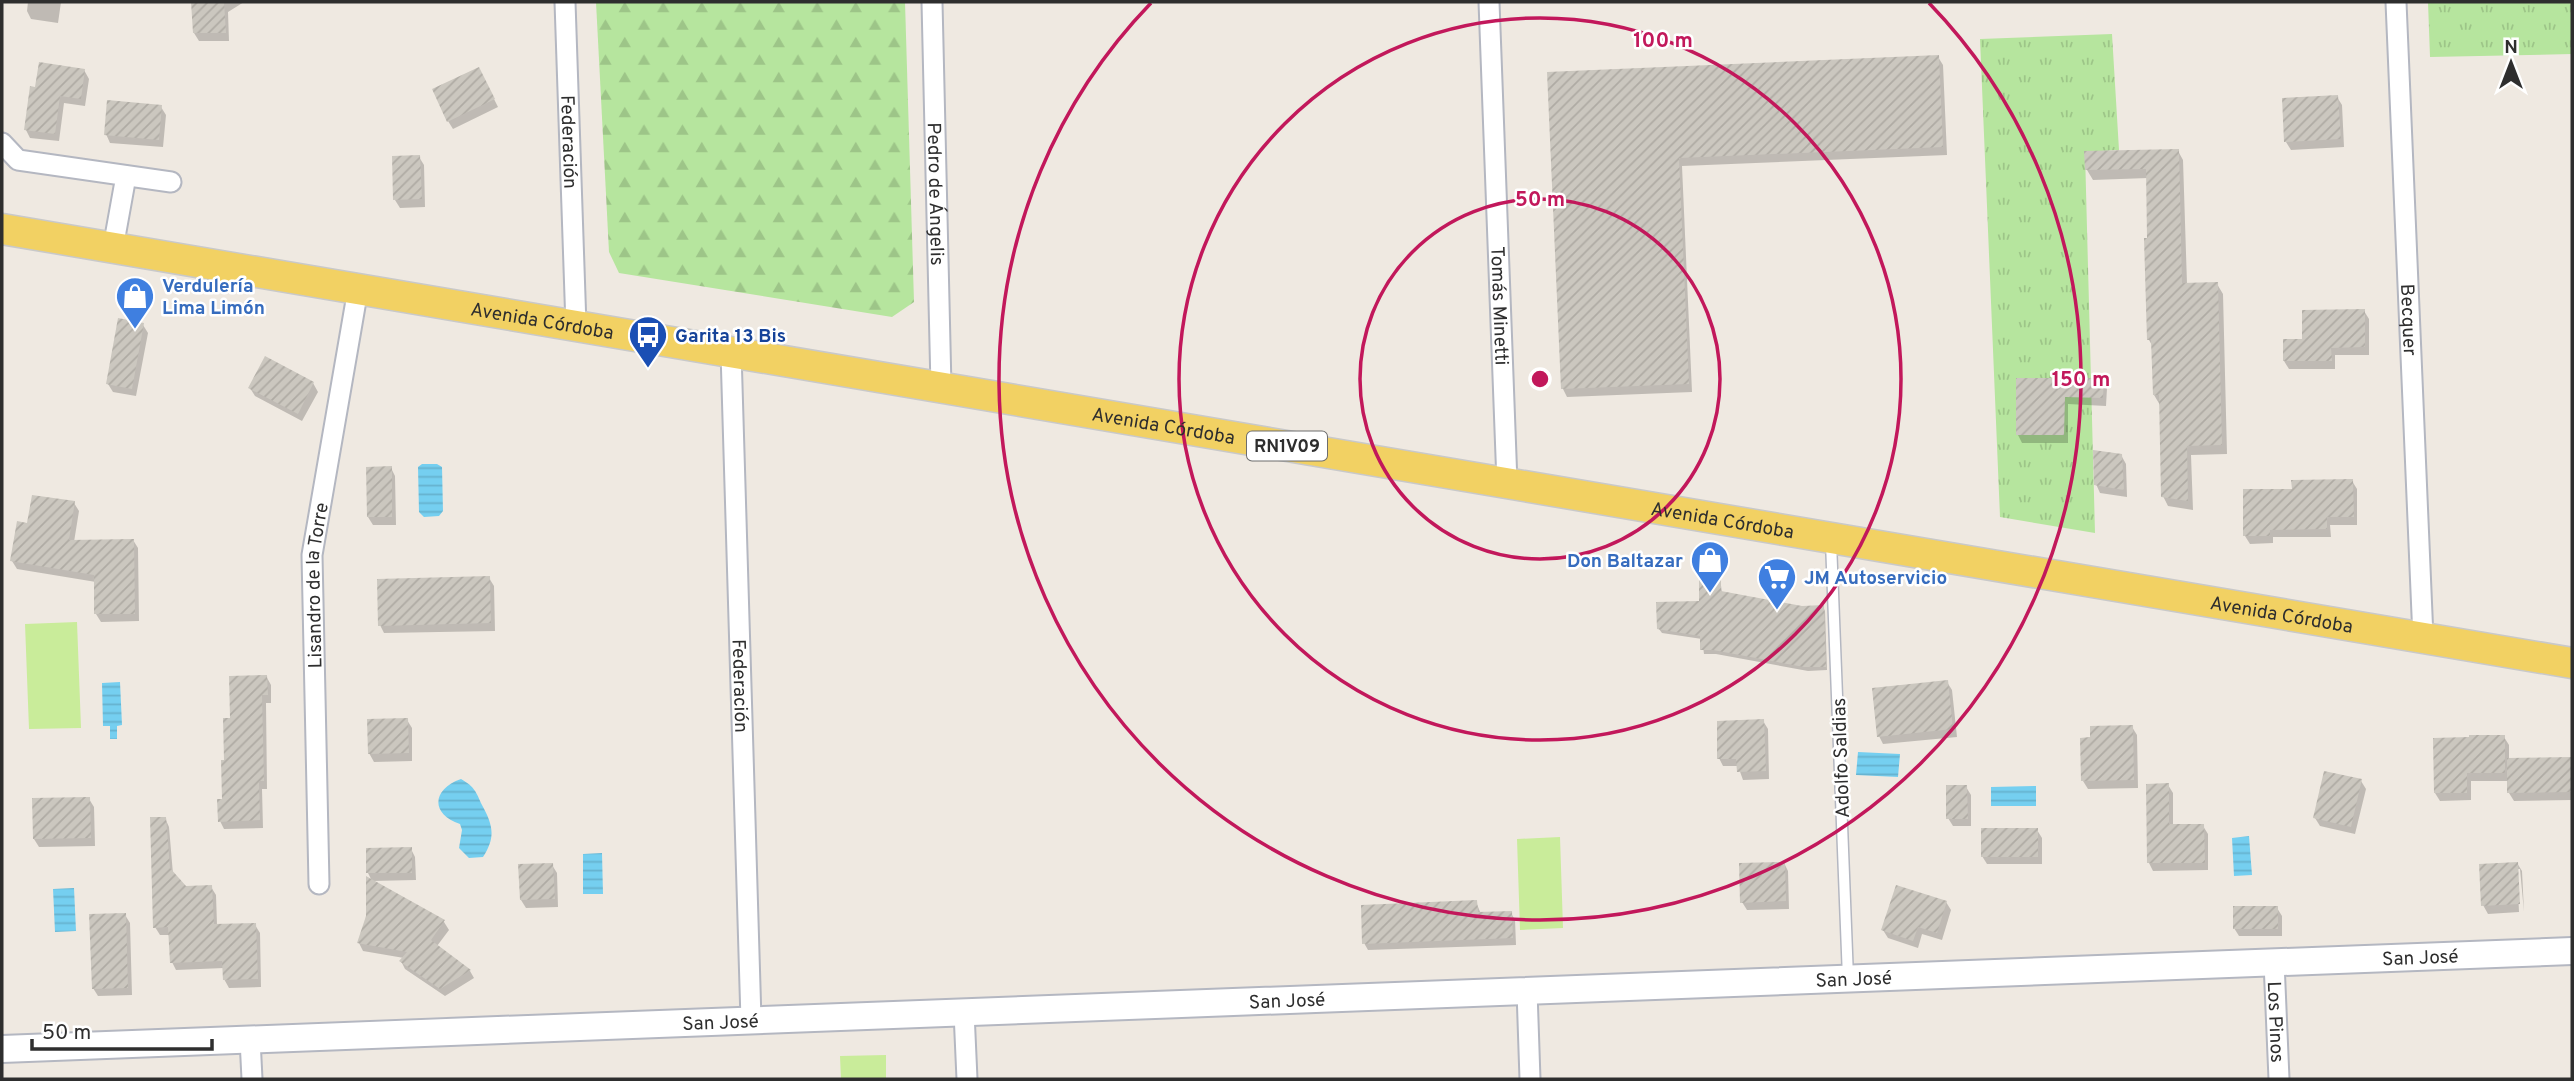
<svg xmlns="http://www.w3.org/2000/svg" width="2574" height="1081" font-family="Overpass,sans-serif">
  <style>
    .grass { fill: url(#grass-tufts) }
    .forest { fill: url(#forest-firs) }
    .pitch { fill: #c9ec9a }
    .water { fill: url(#water-rules) }
    .shadow { fill: #0003 }
    .building { fill: url(#building-hatch) }
    .lines { fill: none; stroke-linecap: round; stroke-linejoin: round }
    .lane-casing { stroke: #b4b7c1; stroke-width: 13 }
    .street-casing { stroke: #b4b7c1; stroke-width: 23 }
    .secondary-casing { stroke: #b4b7c1; stroke-width: 30 }
    .primary-casing { stroke: #c9c9c9; stroke-width: 33 }
    .lane { stroke: #fff; stroke-width: 10 }
    .street { stroke: #fff; stroke-width: 19 }
    .secondary { stroke: #fff; stroke-width: 26 }
    .primary { stroke: #f2d163; stroke-width: 30 }
    .ring { fill: none; stroke: #c2185b; stroke-width: 3.5 }
    .labels { text-anchor: middle; stroke-width: 5; stroke-linejoin: round; paint-order: stroke }
    .shield { fill: #fff; stroke: #6d6d6d; stroke-width: 2 }
    .shield-label { font-size: 18px; font-weight: bold; fill: #2e2e2e }
    .street-label { font-size: 19px; fill: #2e2e2e; stroke: #fff }
    .shop-label { font-size: 19px; font-weight: bold; fill: #366cbe; stroke: #fff; text-anchor: start }
    .transit-label { font-size: 19px; font-weight: bold; fill: #164399; stroke: #fff; text-anchor: start }
    .centre { fill: #c2185b; stroke: #fff; stroke-width: 3.5 }
    .ring-label { font-size: 21px; text-anchor: middle; font-weight: bold; fill: #c2185b; stroke: #fff; stroke-width: 5; stroke-linejoin: round; paint-order: stroke }
  </style>
  <defs>
    <pattern id="grass-tufts" width="24" height="20" patternUnits="userSpaceOnUse" patternTransform="scale(1.75)"><rect width="24" height="20" fill="#b6e59e"/><path d="M3 7l-1-3M5 7V3M7 7l1-3M15 17l-1-3M17 17v-4M19 17l1-3" fill="none" stroke="#9dc588"/></pattern>
    <pattern id="forest-firs" width="22" height="20" patternUnits="userSpaceOnUse" patternTransform="scale(1.75)"><rect width="22" height="20" fill="#b6e59e"/><path d="M5 1l3.5 6h-7zM16 11l3.5 6h-7z" fill="#9dc588"/></pattern>
    <pattern id="water-rules" width="6" height="5" patternUnits="userSpaceOnUse" patternTransform="scale(1.75)"><rect width="6" height="5" fill="#75cff0"/><path d="M0 2.5h6" fill="none" stroke="#66b2ce"/></pattern>
    <pattern id="building-hatch" width="6" height="6" patternUnits="userSpaceOnUse" patternTransform="scale(1.75)"><rect width="6" height="6" fill="#cbc7bf"/><path d="M-1 1l2-2M0 6l6-6M5 7l2-2" fill="none" stroke="#afaba4"/></pattern>
  </defs>
  <rect width="100%" height="100%" fill="#efe9e1"/>
  <path class="grass" d="M2428,2H2572V54L2430,57Z
    M2112,34L2119,150L2085,152L2095,533L2000,517L1980,39Z"/>
  <path class="forest" d="M596,2H905L914,302L892,317L619,273L609,252Z"/>
  <path class="pitch" d="M77,622L81,728L29,729L25,624Z
    M1560,837L1563,928L1520,930L1517,839Z
    M886,1055V1079H841L840,1056Z"/>
  <path class="water" d="M422,464H437L442,467L443,511L439,516L424,517L419,512L418,467Z
    M120,682L122,725L117,726V739H110V726H103L102,683Z
    M1858,752L1900,754L1898,777L1856,775Z
    M461,779C475,787 476,792 482,805C493,825 496,837 483,857L469,858L459,848L462,830L460,824C430,814 432,789 461,779Z
    M2036,786V806H1991V787Z
    M2249,836L2252,875L2234,876L2232,838Z
    M602,853L603,894H583V854Z
    M74,888L76,931L55,932L53,889Z"/>
  <path class="shadow" d="M28,2H61L58,23L31,19L27,11Z
    M192,2H244L228,12L229,41H199L194,33Z
    M1938,57L1943,65L1947,155L1682,166L1692,392L1567,397L1563,389L1549,73Z
    M84,70L89,79L85,106L64,103L59,141L30,138L26,130L36,89Z
    M483,77L498,107L453,129L448,121Z
    M2337,97L2342,105L2344,147L2291,150L2286,142Z
    M161,107L166,115L163,147L110,143L106,134Z
    M2178,151L2183,160L2187,284H2217L2223,294L2227,454L2191,455L2193,510L2168,506L2163,496L2160,405L2154,395L2153,347L2149,340L2148,178L2093,180L2087,170Z
    M419,157L424,165L425,207L400,208L395,200Z
    M2364,311L2369,319V355H2335V369H2289L2284,361L2304,341Z
    M143,325L148,333L136,396L113,392L108,384Z
    M2018,379L2103,380L2107,388L2106,406L2068,404V443H2022L2018,435Z
    M313,383L318,392L302,421L255,396L250,388Z
    M2121,455L2126,464L2127,497L2100,493L2096,484Z
    M391,468L395,476L396,525H373L368,517Z
    M2352,481L2357,489V525H2330L2331,537H2273V543L2250,544L2245,536L2293,490Z
    M74,503L79,511L74,542L133,540L138,548L139,621L101,622L96,614V582L17,569L12,561L29,525Z
    M489,578L494,586L495,631L384,633L380,625Z
    M1720,578L1722,593L1802,608L1823,607L1825,611L1827,670L1808,671L1716,654H1704L1702,639L1662,633L1659,629L1701,603Z
    M266,676L271,685V703H266L267,789H262L263,828L224,829L220,821L224,801L232,719Z
    M1947,682L1952,690L1957,737L1883,744L1879,736Z
    M407,720L412,728V761L374,762L369,753Z
    M1763,721L1768,729L1769,779L1743,780L1738,766H1723L1719,758Z
    M2132,727L2137,735L2138,788L2088,789L2083,781Z
    M2504,737L2509,745V760L2572,759V800L2514,801L2509,793V781H2471V800L2440,801L2435,793Z
    M2361,781L2366,789L2355,834L2320,826L2315,818Z
    M2168,785L2173,793V826H2203L2208,834V870L2153,871L2149,863Z
    M1966,787L1971,795V826H1953L1948,818Z
    M89,799L94,807L95,846L39,847L34,839Z
    M165,818L169,827L173,874L186,888L211,887L216,895L217,925H255L260,933L261,987L229,988L224,979V968L176,970L172,962L170,935H160L155,927Z
    M2037,830L2042,838V864H1987L1982,856Z
    M411,849L415,857L416,880L372,881L368,873Z
    M1784,863L1788,871L1789,909L1747,910L1742,902Z
    M2517,863L2522,871L2524,912L2520,869H2517L2519,912L2488,914L2483,905Z
    M552,865L557,873L558,907L526,908L521,900Z
    M368,879L444,922L449,930L437,946L470,971L474,978L445,996L405,969L401,961L404,958L363,951L359,943L368,916Z
    M1476,902L1481,914L1511,913L1515,920L1516,945L1368,950L1364,943Z
    M1946,902L1951,910L1942,940L1922,934L1918,948L1888,938L1883,930Z
    M2277,908L2282,916V936H2239L2234,928Z
    M125,915L130,923L132,995L98,996L93,988Z"/>
  <path class="building" d="M191,2H224L226,33H193Z
    M1939,55L1943,147L1679,158L1689,384L1561,389L1547,72Z
    M39,62L85,69L81,99L60,96L55,134L24,130L30,86L35,87Z
    M479,67L495,99L447,122L432,89Z
    M2338,95L2341,139L2284,142L2282,98Z
    M107,100L162,105L159,140L104,135Z
    M2179,149L2182,283L2218,282L2222,445L2187,446L2188,501L2161,497L2159,395H2153L2151,340H2147L2144,238H2147L2146,169L2085,170L2084,151Z
    M420,155L422,199L393,200L392,156Z
    M2365,309V347L2331,348L2332,361H2283V339H2302V310Z
    M118,318L144,323L132,389L106,384Z
    M265,356L314,382L298,414L248,388Z
    M2016,378H2104L2103,398L2065,397L2064,435H2016Z
    M2093,450L2122,454L2124,490L2094,485Z
    M392,466V517H367L366,467Z
    M2353,479L2354,517H2327V529L2270,530V536H2243V489H2292L2291,480Z
    M32,495L75,501L69,540L134,539L135,614H94V575L10,561L17,521L27,523Z
    M490,576L491,623L378,626L377,579Z
    M1721,576V591L1802,606L1824,605L1826,667H1804L1713,650H1700V636L1657,629L1656,602L1699,601V577Z
    M267,675L268,695H262L264,781H259L260,820L218,822L217,799H222L221,760H224L223,718H230L229,676Z
    M1948,680L1953,729L1877,737L1872,688Z
    M408,718L409,753L368,754L367,719Z
    M1764,719L1766,771L1737,772L1736,759H1717V721Z
    M2133,725L2134,780L2081,781L2080,738L2090,737V726Z
    M2469,735H2505V773H2467V793H2434L2433,738L2469,737Z
    M2572,757V792L2507,793V758Z
    M2324,771L2362,779L2351,827L2313,818Z
    M2169,783V824H2204L2205,863H2147L2146,784Z
    M1946,785H1967L1968,819H1946Z
    M90,797L91,838L33,839L32,798Z
    M150,817H166L170,868L186,886L212,885L214,924L256,923L258,979L223,980L222,961L170,963L168,927L153,928Z
    M1981,828H2038V857H1981Z
    M412,847V873H366V848Z
    M1785,862L1786,901L1740,903L1739,863Z
    M2518,862L2520,904L2481,906L2479,864Z
    M553,863L555,899L520,900L518,864Z
    M366,876L445,920L431,940L471,970L440,989L399,961L407,952L357,943L366,916Z
    M1896,885L1947,901L1937,933L1918,927L1913,941L1881,930Z
    M1477,900L1478,912L1512,911L1513,938L1362,944L1361,905Z
    M2233,906H2278V929H2233Z
    M126,913L128,988L92,989L89,914Z"/>
  <g class="lines">
    <g class="lane-casing">
      <path id="lane" d="M1831,542L1848,978"/>
    </g>
    <g class="street-casing">
      <g id="street">
        <path id="s1" d="M565,2L576,326"/>
        <path id="s2" d="M932,2L941,387"/>
        <path id="s3" d="M1489,2L1507,483"/>
        <path id="s4" d="M2396,2L2423,638"/>
        <path d="M2,143L18,160L171,182"/>
        <path d="M113,248L126,176"/>
        <path id="s5" d="M731,352L751,1020"/>
        <path id="s6" d="M319,884L312,555L358,289"/>
        <path id="s7" d="M2274,962L2279,1079"/>
        <path d="M1527,991L1530,1079"/>
        <path d="M964,1012L967,1079"/>
        <path d="M250,1039L252,1079"/>
      </g>
    </g>
    <g class="secondary-casing">
      <g id="secondary">
        <path id="s8" d="M2,1049L2572,951"/>
      </g>
    </g>
    <g class="primary-casing">
      <g id="primary">
        <path id="s9" d="M2,229L2572,663"/>
      </g>
    </g>
    <use href="#lane" class="lane"/>
    <use href="#street" class="street"/>
    <use href="#secondary" class="secondary"/>
    <use href="#primary" class="primary"/>
  </g>
  <g class="ring">
    <circle cx="1540" cy="379" r="180"/>
    <circle cx="1540" cy="379" r="361"/>
    <path d="M1929 3A541 541 0 1 1 1151 3"/>
  </g>
  <defs>
    <g id="shop-pin" transform="scale(2.0125)"><path d="M0 17L-7.5 6A9.5 9.5 0 1 1 7.5 6Z" fill="#3f7fe0" stroke="#fff"/><path d="M-5-2.5h2.3a2.7 3.5 0 0 1 5.4 0H5L5.5 6h-11ZM-1.5-2.5h3a1.5 2.3 0 0 0-3 0Z" fill="#fff"/></g>
    <g id="bus-pin" transform="scale(2.0125)"><path d="M0 17L-7.5 6A9.5 9.5 0 1 1 7.5 6Z" fill="#1a4fb4" stroke="#fff"/><path d="M-5-6H5V4H4V6H2V4H-2V6H-4V4H-5ZM-3.5-4V0h7V-4ZM-3.5 1.2v1.5H-2V1.2ZM2 1.2v1.5H3.5V1.2Z" fill="#fff"/></g>
    <g id="supermarket-pin" transform="scale(2.0125)"><path d="M0 17L-7.5 6A9.5 9.5 0 1 1 7.5 6Z" fill="#3f7fe0" stroke="#fff"/><path d="M-6-5.5h2.5l.6 2H6L4.5 2H-2.5L-4.4-4H-6ZM-1.5 3.2a1.3 1.3 0 1 0 .1 0ZM3 3.2a1.3 1.3 0 1 0 .1 0Z" fill="#fff"/></g>
  </defs>
  <g fill-rule="evenodd">
    <use href="#shop-pin" x="135" y="296"/>
    <use href="#bus-pin" x="648" y="335"/>
    <use href="#shop-pin" x="1710" y="560"/>
    <use href="#supermarket-pin" x="1777" y="577"/>
  </g>
  <g class="labels">
    <rect class="shield" x="1247" y="431.5" width="80" height="29" rx="5"/>
    <g class="shield-label">
      <text x="1287" y="452">RN1V09</text>
    </g>
    <g class="street-label">
      <text dy="7" stroke="none"><textPath href="#s1" startOffset="140">Federación</textPath></text>
      <text dy="7" stroke="none"><textPath href="#s2" startOffset="192">Pedro de Ángelis</textPath></text>
      <text dy="7" stroke="none"><textPath href="#s3" startOffset="304">Tomás Minetti</textPath></text>
      <text dy="7" stroke="none"><textPath href="#s9" startOffset="548">Avenida Córdoba</textPath></text>
      <text dy="7" stroke="none"><textPath href="#s4" startOffset="318">Becquer</textPath></text>
      <text dy="7" stroke="none"><textPath href="#s9" startOffset="1178">Avenida Córdoba</textPath></text>
      <text dy="7" stroke="none"><textPath href="#s9" startOffset="1745">Avenida Córdoba</textPath></text>
      <text dy="7" stroke="none"><textPath href="#s6" startOffset="299">Lisandro de la Torre</textPath></text>
      <text dy="7" stroke="none"><textPath href="#s9" startOffset="2312">Avenida Córdoba</textPath></text>
      <text dy="7" stroke="none"><textPath href="#s5" startOffset="334">Federación</textPath></text>
      <text transform="translate(1840 758) rotate(-92)" y="7">Adolfo Saldias</text>
      <text dy="7" stroke="none"><textPath href="#s8" startOffset="2420">San José</textPath></text>
      <text dy="7" stroke="none"><textPath href="#s8" startOffset="1853">San José</textPath></text>
      <text dy="7" stroke="none"><textPath href="#s8" startOffset="1286">San José</textPath></text>
      <text dy="7" stroke="none"><textPath href="#s8" startOffset="719">San José</textPath></text>
      <text dy="7" stroke="none"><textPath href="#s7" startOffset="60">Los Pinos</textPath></text>
    </g>
    <g class="shop-label">
      <text x="162" y="292">Verdulería<tspan x="162" dy="22">Lima Limón</tspan></text>
      <text x="1683" y="567" text-anchor="end">Don Baltazar</text>
      <text x="1804" y="584">JM Autoservicio</text>
    </g>
    <g class="transit-label">
      <text x="675" y="342">Garita 13 Bis</text>
    </g>
  </g>
  <circle cx="1540" cy="379" r="10" class="centre"/>
  <g class="ring-label">
    <text x="1663" y="47">100 m</text>
    <text x="1540" y="206">50 m</text>
    <text x="2081" y="386">150 m</text>
  </g>
  <rect width="2574" height="1081" fill="none" stroke="#2e2e2e" stroke-width="7"/>
  <g transform="translate(2511 63)" stroke="#ffffff" stroke-width="5" paint-order="stroke">
  <path d="M0-5L12 26L0 18L-12 26Z" fill="#2e2e2e"/>
  <text y="-10" font-size="19" font-weight="bold" text-anchor="middle" fill="#2e2e2e">N</text>
  </g>
  <path d="M32 1039v10h180v-10" fill="none" stroke="#2e2e2e" stroke-width="3.5"/>
  <text x="42" y="1039" font-size="21" fill="#2e2e2e" stroke="#ffffff" stroke-width="5" paint-order="stroke">50 m</text>
</svg>
